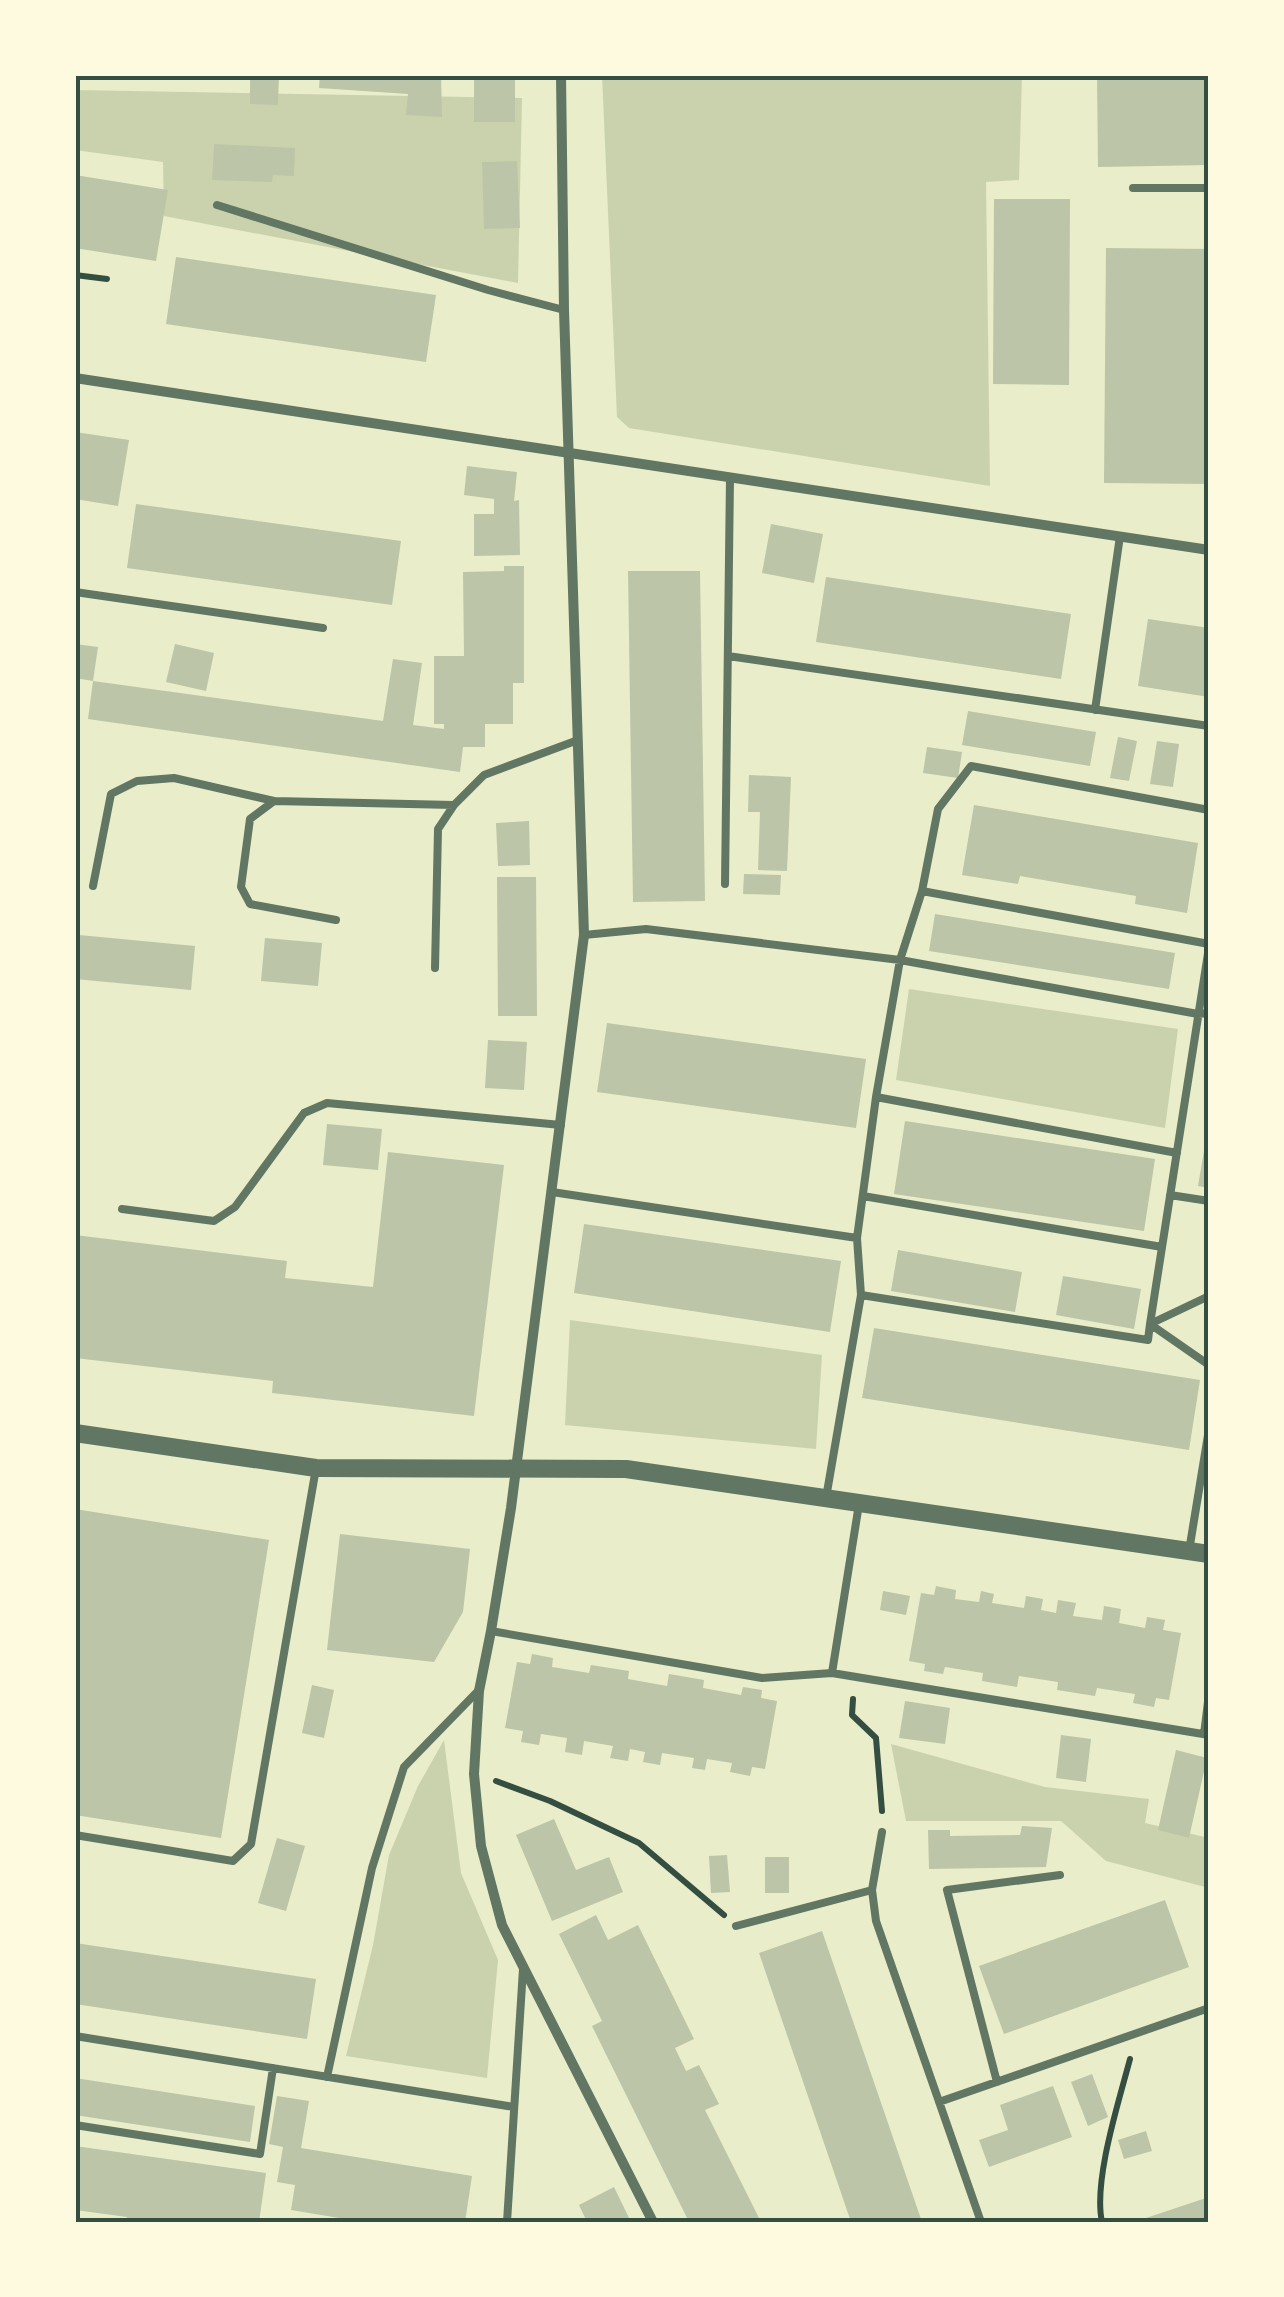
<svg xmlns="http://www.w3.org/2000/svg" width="1284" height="2297" font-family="'Noto Sans',sans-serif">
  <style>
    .green { fill: #cad2ad }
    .building { fill: #bcc5a7 }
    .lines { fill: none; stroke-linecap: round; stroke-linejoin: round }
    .path { stroke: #344e41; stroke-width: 6 }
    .service { stroke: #617663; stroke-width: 8 }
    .minor { stroke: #617663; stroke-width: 10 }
    .tertiary { stroke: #617663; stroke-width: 18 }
    .neatline { fill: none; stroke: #344e41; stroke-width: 4 }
  </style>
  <rect width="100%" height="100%" fill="#e9edc9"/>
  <path class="green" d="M602,75H1022L1019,180L986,182L990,486L629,428L617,417Z
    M75,90L522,98L518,283L164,216L163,162L75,150Z
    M909,989L1178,1029L1165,1128L896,1080Z
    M570,1320L822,1355L816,1449L565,1425Z
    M444,1740L461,1873L498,1960L487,2078L346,2056L373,1945L389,1855L418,1786Z
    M891,1744L1045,1787L1149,1799L1145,1823L1209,1838V1888L1106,1861L1061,1821H906Z"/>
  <path class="building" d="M250,75H279L278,105L250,104Z
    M320,75H441L442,117L406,115L408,94L319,88Z
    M474,75H515V122H474Z
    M1097,75H1209V165L1098,167Z
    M214,144L295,148L294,176L273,175L272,182L212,180Z
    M517,161L520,228L484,229L482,162Z
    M75,175L168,190L156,261L75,248Z
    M994,199H1070L1069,385L993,384Z
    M1106,248L1209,249V484L1104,483Z
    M176,257L436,295L426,362L166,324Z
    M75,432L129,440L118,506L75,499Z
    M467,466L517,472L514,501L519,500L520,555L474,556V514H494V499L464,495Z
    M136,504L401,541L392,605L127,568Z
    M771,524L823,534L814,583L762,573Z
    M504,566H524V683H513V724H485V747H463L460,772L88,719L93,681L75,678V644L98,647L93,681L383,721L393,659L422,663L413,725L444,729V724H434V656H464L463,572L504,571Z
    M628,571H700L705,901L633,902Z
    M826,577L1071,614L1061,679L816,642Z
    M1148,619L1209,628V697L1138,686Z
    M175,644L214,653L206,691L166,682Z
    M968,711L1096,732L1090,766L962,745Z
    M1118,737L1137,741L1129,781L1110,778Z
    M1157,741L1179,744L1173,787L1150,784Z
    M927,747L962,752L958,778L923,773Z
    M749,775L791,777L787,871L758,870L760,812H748Z
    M974,805L1198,843L1187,913L1135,904L1136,896L1020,876L1018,884L962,875Z
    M529,821L530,865L498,866L496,823Z
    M744,874L781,875L780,895L743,894Z
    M497,877H536L537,1016H498Z
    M935,914L1175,953L1169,989L929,951Z
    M79,935L195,946L191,990L75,979Z
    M265,938L322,943L318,986L261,981Z
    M607,1023L866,1059L856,1128L597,1092Z
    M488,1040L527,1042L524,1090L485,1088Z
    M905,1121L1155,1159L1144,1231L894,1194Z
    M327,1124L382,1129L378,1170L323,1165Z
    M1207,1133H1209V1188L1198,1186Z
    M388,1152L504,1165L474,1416L272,1393L273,1381L75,1358V1235L287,1261L285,1278L373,1287Z
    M584,1224L841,1261L830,1332L574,1293Z
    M898,1250L1022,1272L1015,1312L891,1291Z
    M1063,1276L1141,1289L1134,1329L1056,1315Z
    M874,1328L1200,1380L1189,1450L862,1398Z
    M75,1509L269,1540L221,1838L75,1815Z
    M340,1534L470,1549L463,1612L434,1662L327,1650Z
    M936,1586L956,1590L955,1599L979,1602L981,1591L994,1594L992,1603L1024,1608L1026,1596L1043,1599L1041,1610L1056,1613L1058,1600L1076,1603L1073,1616L1102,1620L1104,1606L1121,1609L1119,1623L1145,1628L1147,1617L1165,1620L1163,1630L1181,1633L1169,1700L1156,1698L1154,1707L1133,1703L1135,1694L1097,1688L1095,1696L1057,1690L1058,1682L1019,1676L1017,1687L982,1681L983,1673L945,1667L943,1674L924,1671L925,1664L909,1661L921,1593L934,1595Z
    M883,1591L910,1596L906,1615L880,1610Z
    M532,1654L553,1658L552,1667L589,1673L591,1665L629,1671L628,1679L667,1686L669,1674L704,1680L703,1688L741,1695L743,1687L762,1690L761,1698L777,1701L765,1769L752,1767L750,1776L730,1772L732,1763L707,1759L705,1770L692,1768L694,1758L662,1753L660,1765L643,1762L645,1752L630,1749L628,1761L610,1758L613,1746L584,1741L582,1755L565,1752L567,1738L541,1734L539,1745L521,1742L523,1731L505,1728L517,1662L530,1664Z
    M312,1685L334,1690L324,1738L302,1733Z
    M905,1701L950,1708L945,1744L899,1738Z
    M1061,1735L1091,1739L1086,1782L1056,1778Z
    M1176,1750L1207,1758L1189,1838L1158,1830Z
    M554,1819L576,1870L609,1857L623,1892L552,1921L516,1835Z
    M1022,1826L1052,1828L1046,1867L929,1869L928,1830H950V1836L1020,1835Z
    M277,1838L305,1846L286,1911L258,1903Z
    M727,1855L730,1892L711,1893L709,1856Z
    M765,1857H789V1893H765Z
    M1165,1900L1189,1967L1004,2034L979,1966Z
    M596,1915L608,1940L638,1925L694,2039L675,2048L686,2071L699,2065L719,2104L705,2110L761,2222H689L592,2026L602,2021L559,1934Z
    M822,1931L922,2222H851L759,1953Z
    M75,1943L316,1979L307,2039L75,2004Z
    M1092,2074L1108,2117L1088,2126L1071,2082Z
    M75,2078L255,2106L250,2142L75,2115Z
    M1053,2086L1072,2137L989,2167L979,2140L1008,2130L1000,2105Z
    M277,2096L309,2101L301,2148L472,2176L465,2222H363L291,2210L295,2185L277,2182L283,2147L269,2144Z
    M1146,2131L1152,2151L1124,2159L1118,2140Z
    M75,2146L266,2173L259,2222H126L127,2217L75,2210Z
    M614,2187L631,2222H587L579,2205Z
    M1209,2197V2222H1137V2221Z"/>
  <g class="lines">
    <path class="path" d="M75,275L107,279
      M853,1699L852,1715L876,1738L882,1811
      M496,1781L550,1801L639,1843L724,1915
      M1102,2222C1093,2181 1119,2101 1130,2059"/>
    <path class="service" d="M1133,188H1209
      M217,205L488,290L564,310
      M75,592L323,628
      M728,656L1209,726
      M1095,710L1120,536
      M725,884L730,477
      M93,886L111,794L137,781L174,778L274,801
      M922,891L938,809L971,766L1209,810
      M336,920L250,904L241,887L250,819L274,801L454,805
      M584,935L646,929L900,960L1198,1014L1209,1013
      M1209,947L1150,1324L1209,1365
      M435,968L438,829L454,805L484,775L578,740
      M876,1097L1177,1153
      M552,1192L857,1238L861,1295L1148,1340L1150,1324L1209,1296
      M1170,1195L1209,1201
      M863,1196L1162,1247
      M122,1209L214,1221L235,1207L304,1113L327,1103L561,1125
      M857,1238L876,1097L900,960L922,891L1209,944
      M826,1498L861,1295
      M1189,1551L1209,1429
      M491,1631L762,1678L832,1673L1209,1735
      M832,1673L859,1504
      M1204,1734L1209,1694
      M882,1832L872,1890L876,1921L981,2222
      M75,1835L233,1861L251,1844L316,1468
      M736,1926L872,1890
      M75,2036L514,2107
      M327,2077L372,1868L404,1767L478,1691
      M997,2082L947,1890L1060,1875
      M939,2102L1209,2008
      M75,2125L260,2154L273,2068
      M507,2222L523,1969"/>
    <path class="minor" d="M561,75L564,310L584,935L511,1508L491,1631L479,1691L474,1774L481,1846L502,1925L653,2222
      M75,378L1209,550"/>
    <path class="tertiary" d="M75,1433L316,1468L626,1469L1209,1554"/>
  </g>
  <rect width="1284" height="2297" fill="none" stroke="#fefae0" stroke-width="155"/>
  <rect x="78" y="78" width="1128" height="2142" class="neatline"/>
</svg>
